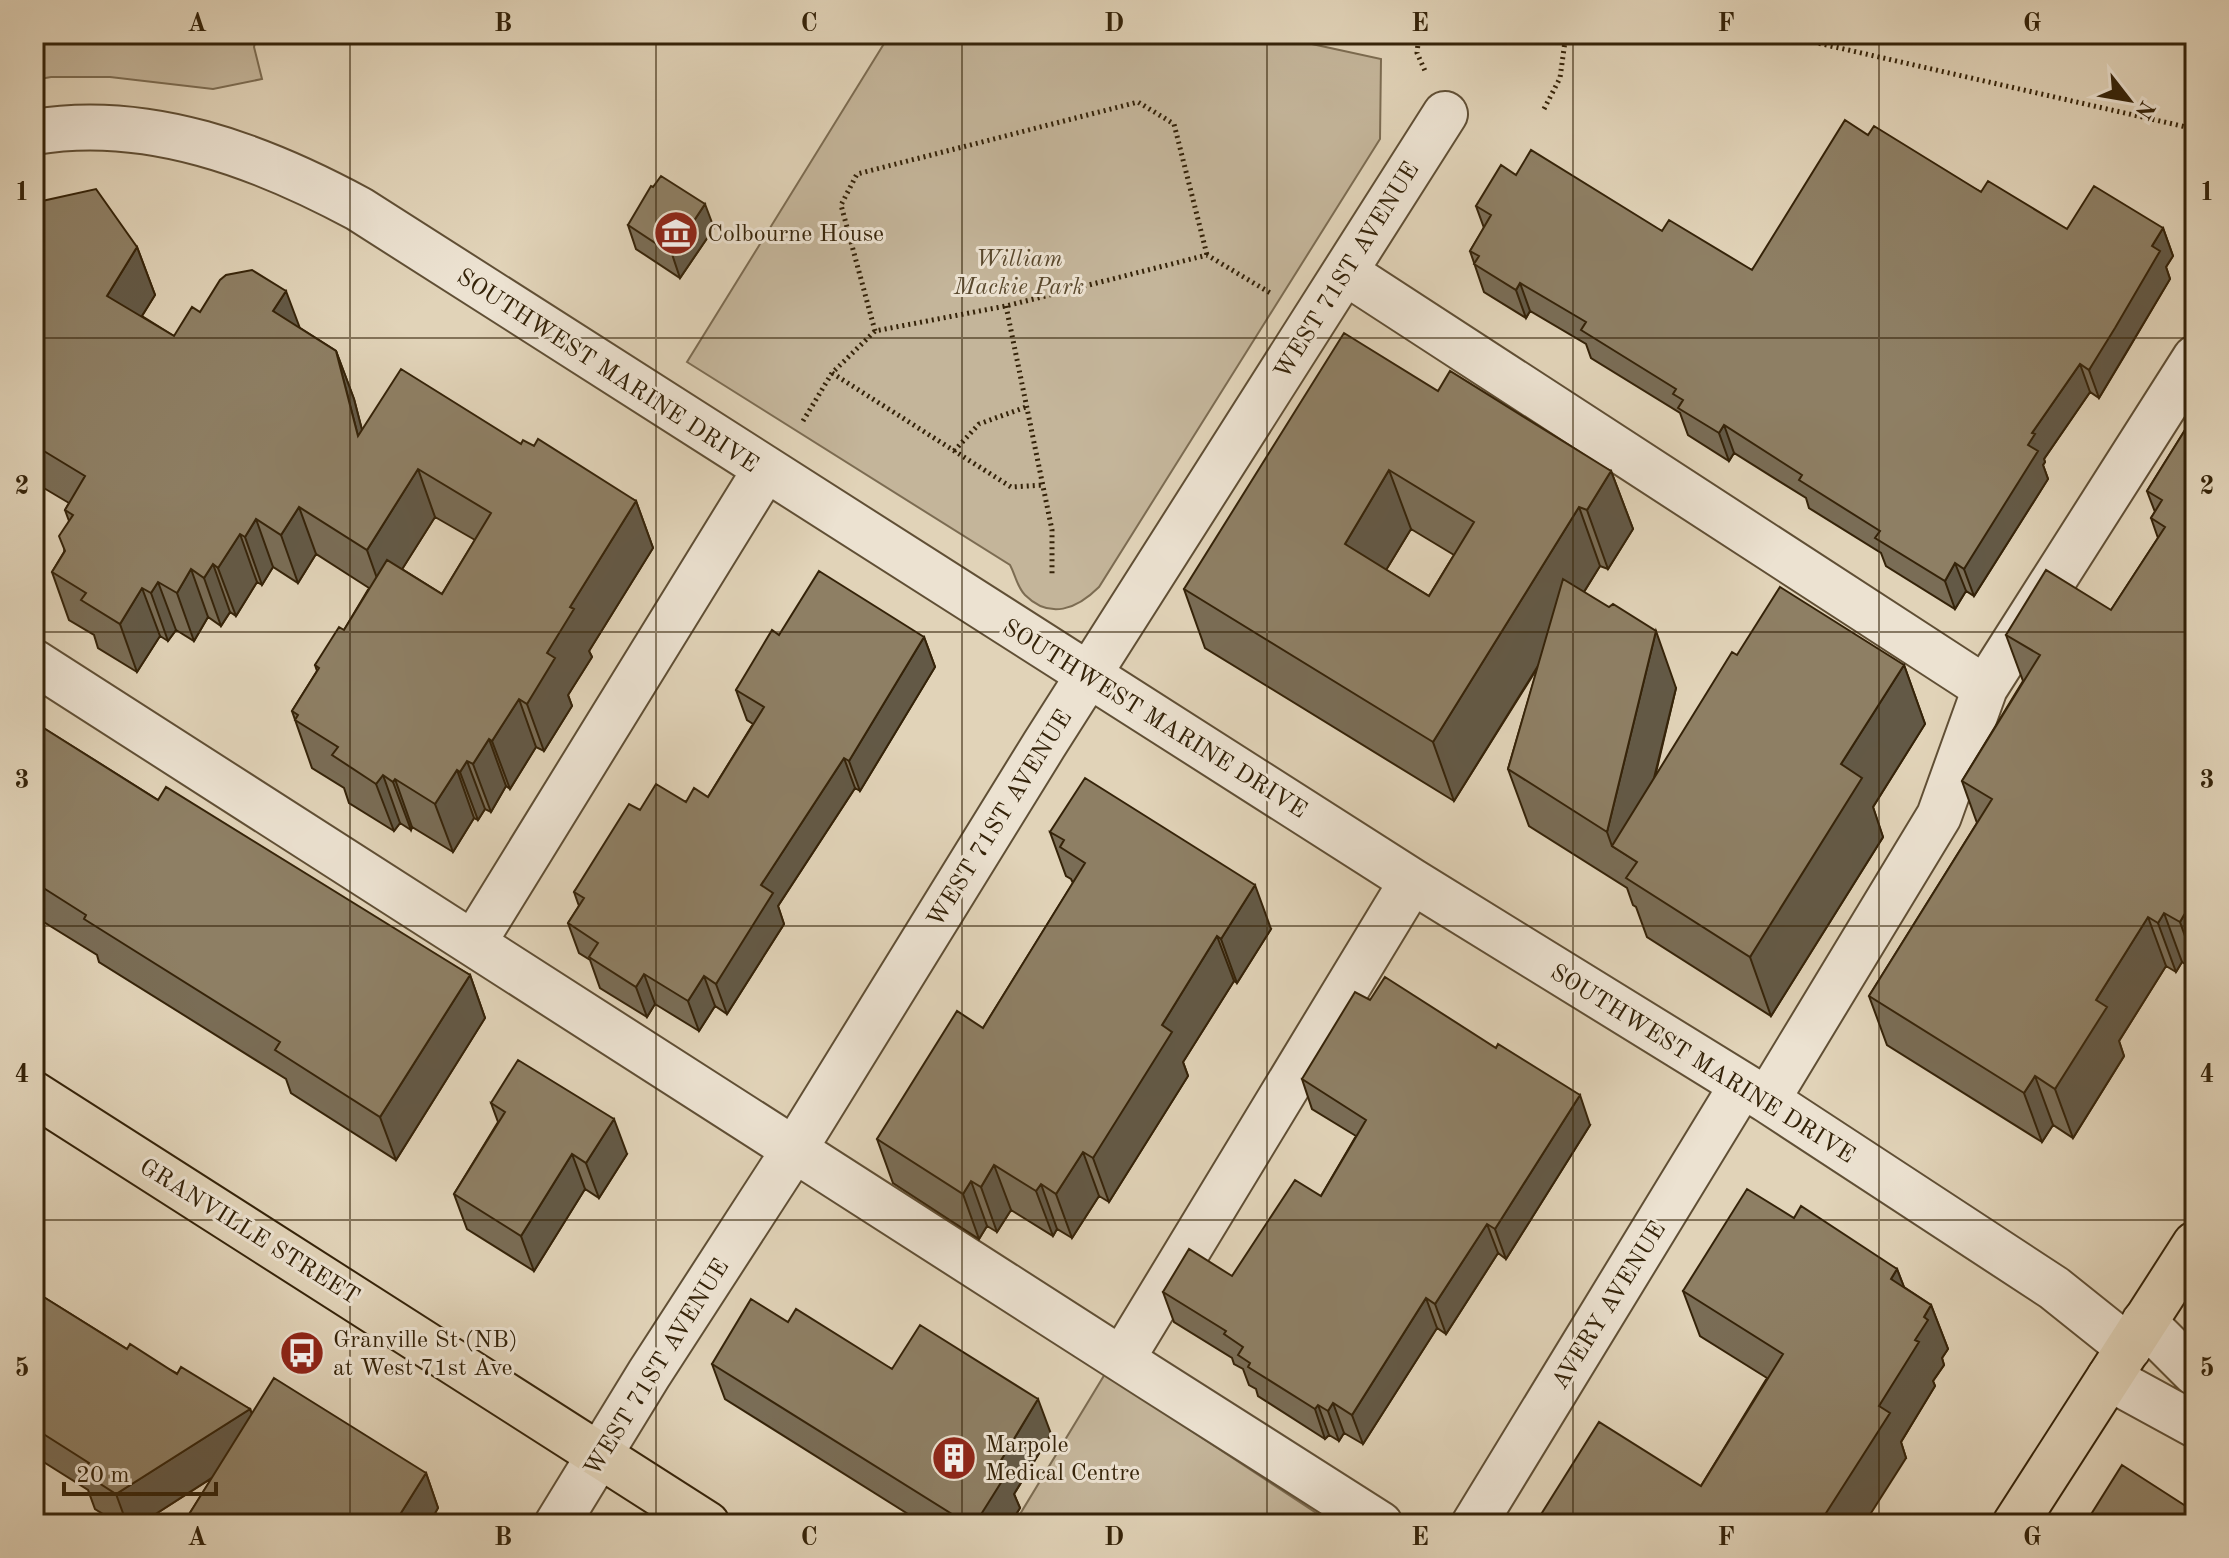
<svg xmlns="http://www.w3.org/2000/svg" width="2229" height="1558" font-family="'Old Standard TT',serif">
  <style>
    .green { fill: #c4b59a; stroke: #7c6c52; stroke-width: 2 }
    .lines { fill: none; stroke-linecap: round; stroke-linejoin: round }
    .minor-casing { stroke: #604f35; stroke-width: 48 }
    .major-casing { stroke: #352309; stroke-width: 48 }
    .path { stroke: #352309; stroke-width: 5; stroke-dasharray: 2 4; stroke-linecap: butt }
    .minor { stroke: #ece2d1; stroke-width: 44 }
    .major { stroke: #e1d3b8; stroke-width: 44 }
    .wall { fill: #7a6d56; stroke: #352309; stroke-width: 2; fill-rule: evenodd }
    .shaded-wall { fill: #635946; stroke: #352309; stroke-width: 2 }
    .building { fill: #8e7f64; stroke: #352309; stroke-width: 2; fill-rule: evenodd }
    .grid { fill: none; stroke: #352309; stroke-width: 2; stroke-opacity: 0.55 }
    .labels { text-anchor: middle; stroke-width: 6; stroke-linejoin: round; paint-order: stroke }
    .poi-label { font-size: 24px; fill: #352309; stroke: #ece2d1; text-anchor: start }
    .park-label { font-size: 24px; font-style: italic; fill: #59482d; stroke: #ece2d1 }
    .street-label { font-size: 24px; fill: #352309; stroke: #ece2d1 }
    .neatline { fill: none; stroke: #352309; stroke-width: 3 }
    .grid-label { font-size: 26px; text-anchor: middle; font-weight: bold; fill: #352309 }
  </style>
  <rect width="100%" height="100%" fill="#e1d3b8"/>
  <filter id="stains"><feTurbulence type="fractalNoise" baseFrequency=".0025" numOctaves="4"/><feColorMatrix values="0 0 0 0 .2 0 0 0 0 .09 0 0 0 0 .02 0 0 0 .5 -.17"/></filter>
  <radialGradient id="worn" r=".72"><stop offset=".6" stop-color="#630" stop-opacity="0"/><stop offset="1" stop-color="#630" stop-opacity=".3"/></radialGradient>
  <path class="green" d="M34,34H257L254,47L262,79L213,89L110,77H51L34,80Z
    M890,34H1266L1381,59L1380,139L1099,587C1077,609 1050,620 1025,595C1017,587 1015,574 1010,565L687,362Z
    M1105,1374L1333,1524H1014Z"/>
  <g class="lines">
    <g class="minor-casing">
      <path id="minor" d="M34,132C148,113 261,156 359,209L1412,881L1767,1100L2054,1288L2129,1348
        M1345,272L1985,688
        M34,662C484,948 930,1239 1380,1524
        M474,942L765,470
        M1767,1100L1939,816L1985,688L2195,358
        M2144,1322L2195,1373
        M1122,1359L1412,881
        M2109,1378L2195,1425
        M557,1524L649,1374L794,1150L1044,745L1445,114
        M1474,1524L1742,1085"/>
    </g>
    <g class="major-casing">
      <path id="major" d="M34,1094L707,1524
        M2015,1524L2195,1244"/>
    </g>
    <path class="path" d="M1419,34L1417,53L1426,73
      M1778,34L2195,129
      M1544,109L1560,78L1566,34
      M1006,306L1052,530V577
      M875,331L841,205L857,174L1138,102L1174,124L1207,255
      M832,373L1011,487L1043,485
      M803,421L832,373L875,331L1006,306L1207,255L1272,294
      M954,451L979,424L1026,407"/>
    <use href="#minor" class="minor"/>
    <use href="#major" class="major"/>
  </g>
  <path class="wall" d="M1868,135L1981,192L2067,229L2163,228L2173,256L2166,267L2170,279L2125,355L2099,398L2090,392L2044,459L2045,462L2043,465L2048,479L1974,596L1966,591L1955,609L1886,566L1881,553L1809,508L1806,498L1734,453L1729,461L1688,435L1680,413L1591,358L1586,344L1530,311L1526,318L1484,292L1470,251L1484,228L1476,206L1516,175L1662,231L1752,270Z
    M34,194L43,201L137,247L155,295L142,316L174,336L200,312L300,328L336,351L354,399L362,430L521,444L636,501L653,548L589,651L592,657L568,695L572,706L544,751L536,747L510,789L506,786L491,812L485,809L478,820L474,818L453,852L412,827L411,830L400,823L394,831L349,803L344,788L312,768L292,711L317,671L315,665L344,630L369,588L316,554L298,583L273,567L262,585L257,582L236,616L230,612L221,626L208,617L194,641L176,630L168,641L160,636L137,672L98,648L94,635L69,620L52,572L64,552L69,521L65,510L69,503L37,484L34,489ZM435,517L475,540L442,594L402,569Z
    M628,225L714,228L680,278L636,249Z
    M1438,391L1611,471L1633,529L1608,569L1600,566L1584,592L1676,688L1655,777L1737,655L1904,665L1925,724L1873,807L1883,837L1771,1016L1647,937L1636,907L1633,905L1627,888L1529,826L1508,769L1538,667L1454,801L1205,648L1184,589ZM1411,529L1454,555L1429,596L1386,570Z
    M2195,414V969L2182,962L2176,972L2166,966L2119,1041L2124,1056L2073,1138L2053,1125L2042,1142L1887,1045L1869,996L1977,823L1962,781L2023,681L2006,635L2111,610L2158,538L2151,518L2155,512L2147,491Z
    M779,635L924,637L935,667L860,791L855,788L778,906L784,924L727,1014L715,1006L699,1031L655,1004L647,1017L600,988L590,960L579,953L568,923L579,906L574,892L640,810L708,797L753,724L747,720L736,690Z
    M34,722L158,800L470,975L485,1018L396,1160L291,1093L286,1079L99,962L97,955L34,916Z
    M1050,832L1271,929L1237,983L1234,981L1183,1062L1188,1076L1109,1202L1099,1196L1072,1238L1057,1229L1053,1236L1011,1210L997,1232L987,1226L979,1239L893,1183L877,1139L983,1028L1073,883L1071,879L1066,876Z
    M1302,1079L1590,1125L1506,1259L1498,1253L1446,1334L1437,1328L1363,1444L1344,1433L1339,1441L1329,1435L1325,1439L1258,1396L1256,1389L1249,1385L1243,1369L1234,1364L1232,1358L1174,1322L1163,1292L1232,1276L1321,1196L1356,1136L1312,1109Z
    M491,1103L627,1154L599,1198L585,1189L534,1271L467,1229L454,1194L498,1122Z
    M1794,1218L1897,1269L1904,1287L1931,1305L1948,1349L1942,1358L1944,1365L1933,1381L1935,1386L1901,1442L1906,1458L1701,1486L1767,1378L1700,1336L1683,1291Z
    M34,1291L127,1349L250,1409L252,1414L426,1473L438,1508L429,1524H183L212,1478L140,1524H119L95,1509L88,1490L34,1456Z
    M788,1322L892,1369L1051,1434L1014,1494L1020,1508L1010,1524H924L725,1399L712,1364Z"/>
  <path class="shaded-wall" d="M705,204L714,228L680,278L672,254Z
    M2163,228L2173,256L2166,267L2170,279L2099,398L2089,370L2152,246Z
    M137,247L155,295L125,343L107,296Z
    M1520,283L1530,311L1526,318L1516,290Z
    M286,291L304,339L273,311Z
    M336,351L354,399L376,484L358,436Z
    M2080,364L2090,392L2044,459L2045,462L2043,465L2048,479L1974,596L1964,569L2028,445L2032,433Z
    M1724,425L1734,453L1729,461L1719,433Z
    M418,469L435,517L384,598L367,550Z
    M1389,470L1411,529L1366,603L1345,544Z
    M1611,471L1633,529L1608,569L1587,510Z
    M34,475L37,484L34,489Z
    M636,501L653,548L589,651L592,657L568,695L572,706L544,751L527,704L547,653L570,607Z
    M299,507L316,554L298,583L281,535Z
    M1579,507L1600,566L1454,801L1433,742Z
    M256,519L273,567L262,585L245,537Z
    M240,534L257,582L236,616L218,568Z
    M1955,563L1966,591L1955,609L1945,581Z
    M213,564L230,612L221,626L204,578Z
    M191,569L208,617L194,641L177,593Z
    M158,582L176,630L168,641L151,593Z
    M142,588L160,636L137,672L120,624Z
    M1656,631L1676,688L1634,860L1612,846L1607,832Z
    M924,637L935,667L860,791L849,761Z
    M1904,665L1925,724L1873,807L1883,837L1771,1016L1750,957L1841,764Z
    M519,699L536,747L510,789L492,741Z
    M489,739L506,786L491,812L473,764Z
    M844,758L855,788L778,906L784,924L727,1014L716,984L761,885Z
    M467,761L485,809L478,820L460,772Z
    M457,770L474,818L453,852L435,804Z
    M383,775L400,823L394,831L376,784Z
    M395,779L412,827L411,830L393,782Z
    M1255,885L1271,929L1237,983L1221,939Z
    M2164,913L2182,962L2176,972L2158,923Z
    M2195,913V930L2191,920Z
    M2184,915L2195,946V964L2180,922Z
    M2148,917L2166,966L2119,1041L2124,1056L2073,1138L2055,1089L2096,1000Z
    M1217,936L1234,981L1183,1062L1188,1076L1109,1202L1093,1158L1162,1025Z
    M644,974L655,1004L647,1017L636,987Z
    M470,975L485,1018L396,1160L380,1117Z
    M704,976L715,1006L699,1031L688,1001Z
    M2035,1076L2053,1125L2042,1142L2024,1093Z
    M1580,1095L1590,1125L1506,1259L1495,1229Z
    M614,1119L627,1154L599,1198L586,1163Z
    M1083,1152L1099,1196L1072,1238L1056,1194Z
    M572,1154L585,1189L534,1271L521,1236Z
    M994,1165L1011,1210L997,1232L981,1187Z
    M971,1181L987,1226L979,1239L963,1194Z
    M1041,1184L1057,1229L1053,1236L1036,1191Z
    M1487,1224L1498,1253L1446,1334L1435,1304Z
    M1897,1269L1914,1313L1891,1279Z
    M1426,1298L1437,1328L1363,1444L1352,1415Z
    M1931,1305L1948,1349L1942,1358L1944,1365L1933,1381L1935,1386L1901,1442L1906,1458L1864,1524H1819L1924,1317Z
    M1038,1399L1051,1434L1014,1494L1020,1508L1010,1524H975L997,1467Z
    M1333,1403L1344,1433L1339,1441L1328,1411Z
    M1318,1405L1329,1435L1325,1439L1315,1409Z
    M250,1409L263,1445L140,1524H127L116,1494Z
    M426,1473L438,1508L429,1524H394Z"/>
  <path class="building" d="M1845,120L1868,135L1874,126L1981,192L1988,181L2067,229L2094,186L2163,228L2152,246L2160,251L2115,328L2089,370L2080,364L2032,433L2035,434L2028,445L2038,451L1964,569L1955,563L1945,581L1875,538L1880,531L1799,480L1802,475L1724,425L1719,433L1678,408L1683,400L1673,394L1676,389L1581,330L1586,322L1520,283L1516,290L1474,264L1479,256L1470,251L1491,215L1476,206L1501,165L1516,175L1531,150L1662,231L1669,220L1752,270Z
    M661,176L705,204L672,254L628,225L651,186L653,187Z
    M96,189L137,247L107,296L174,336L192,307L200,312L220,280L226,275L252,270L286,291L273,311L336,351L358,436L401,369L521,444L523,440L534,446L538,439L636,501L570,607L574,609L547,653L555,658L527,704L519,699L492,741L489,739L473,764L467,761L460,772L457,770L435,804L395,779L393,782L383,775L376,784L332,755L338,747L295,720L298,715L292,711L319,668L315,665L339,627L344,630L387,560L442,594L491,513L418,469L367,550L299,507L281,535L256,519L245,537L240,534L218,568L213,564L204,578L191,569L177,593L158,582L151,593L142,588L120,624L81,600L86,593L52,572L65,551L59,536L73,515L65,510L85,476L34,445V194L40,193L42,201Z
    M1344,333L1438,391L1450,371L1611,471L1587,510L1579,507L1433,742L1184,589ZM1389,470L1474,522L1429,596L1345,544Z
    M2195,414V913L2191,920L2184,915L2180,922L2164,913L2158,923L2148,917L2096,1000L2107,1007L2055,1089L2035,1076L2024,1093L1869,996L1992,799L1962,781L2040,655L2006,635L2046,570L2111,610L2165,527L2151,518L2162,500L2147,491Z
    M819,571L924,637L849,761L844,758L761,885L773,893L716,984L704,976L688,1001L644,974L636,987L589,957L598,943L568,923L584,898L574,892L629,804L640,810L656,784L686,802L694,788L708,797L764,707L736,690L772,630L779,635Z
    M1563,579L1609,607L1613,604L1656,631L1607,832L1508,769Z
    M1780,587L1904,665L1841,764L1862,778L1750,957L1626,878L1637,862L1612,846L1732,652L1737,655Z
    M34,722L158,800L166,787L470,975L380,1117L275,1050L280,1042L84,919L86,915L34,882Z
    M1085,778L1255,885L1221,939L1217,936L1162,1025L1172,1032L1093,1158L1083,1152L1056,1194L1041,1184L1036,1191L994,1165L981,1187L971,1181L963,1194L877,1139L957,1011L983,1028L1085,863L1060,847L1064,840L1050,832Z
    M1385,977L1496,1048L1498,1044L1580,1095L1495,1229L1487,1224L1435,1304L1426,1298L1352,1415L1333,1403L1328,1411L1318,1405L1315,1409L1248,1367L1250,1363L1238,1355L1243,1347L1224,1334L1226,1331L1163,1292L1189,1249L1232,1276L1295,1180L1321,1196L1366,1120L1302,1079L1355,992L1370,1000Z
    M518,1060L614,1119L586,1163L572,1154L521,1236L454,1194L505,1112L491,1103Z
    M1747,1189L1794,1218L1801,1206L1897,1269L1891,1279L1931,1305L1924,1317L1928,1320L1915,1340L1919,1342L1879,1406L1890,1413L1819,1524H1535L1599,1422L1701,1486L1783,1354L1683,1291Z
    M34,1291L127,1349L130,1344L177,1374L181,1367L250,1409L116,1494L82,1472L89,1463L34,1428Z
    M751,1299L788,1322L796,1309L892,1369L920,1325L1038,1399L997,1467L1007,1473L975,1524H968L712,1364Z
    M274,1378L426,1473L394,1524H183Z
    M2122,1465L2195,1512V1524H2085Z"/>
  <path class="grid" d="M350,34V1524M656,34V1524M962,34V1524M1267,34V1524M1573,34V1524M1879,34V1524M34,338H2195M34,632H2195M34,926H2195M34,1220H2195"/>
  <defs>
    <g id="museum-disc" transform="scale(2.3)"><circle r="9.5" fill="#8f2418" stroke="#ece2d1"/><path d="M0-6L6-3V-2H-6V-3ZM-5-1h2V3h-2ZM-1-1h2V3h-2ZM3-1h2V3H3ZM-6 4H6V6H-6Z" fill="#fff"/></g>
    <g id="bus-disc" transform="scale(2.3)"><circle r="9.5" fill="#8f2418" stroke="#ece2d1"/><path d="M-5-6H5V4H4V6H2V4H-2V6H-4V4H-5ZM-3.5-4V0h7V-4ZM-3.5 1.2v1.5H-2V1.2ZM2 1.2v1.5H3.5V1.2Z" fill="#fff"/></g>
    <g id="building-disc" transform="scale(2.3)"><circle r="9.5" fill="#8f2418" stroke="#ece2d1"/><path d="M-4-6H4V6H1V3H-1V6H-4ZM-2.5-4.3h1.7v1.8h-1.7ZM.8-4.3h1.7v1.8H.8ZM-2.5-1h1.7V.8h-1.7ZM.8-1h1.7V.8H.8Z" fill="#fff"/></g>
  </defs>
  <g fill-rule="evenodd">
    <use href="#museum-disc" x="676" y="233"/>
    <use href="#bus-disc" x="302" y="1353"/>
    <use href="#building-disc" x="954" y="1458"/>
  </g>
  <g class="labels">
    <g class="poi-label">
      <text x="707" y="241">Colbourne House</text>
      <text x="333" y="1347">Granville St (NB)<tspan x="333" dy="28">at West 71st Ave</tspan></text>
      <text x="985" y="1452">Marpole<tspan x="985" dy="28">Medical Centre</tspan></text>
    </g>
    <g class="park-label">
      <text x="1019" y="266">William<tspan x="1019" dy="28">Mackie Park</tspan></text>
    </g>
    <g class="street-label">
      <text transform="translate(1346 270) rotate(-58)" y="8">WEST 71ST AVENUE</text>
      <text transform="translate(608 370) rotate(33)" y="8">SOUTHWEST MARINE DRIVE</text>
      <text transform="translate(1155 718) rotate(32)" y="8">SOUTHWEST MARINE DRIVE</text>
      <text transform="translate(999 818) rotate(-58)" y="8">WEST 71ST AVENUE</text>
      <text transform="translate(1703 1063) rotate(32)" y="8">SOUTHWEST MARINE DRIVE</text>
      <text transform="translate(250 1231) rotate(32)" y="8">GRANVILLE STREET</text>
      <text transform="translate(1608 1305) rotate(-58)" y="8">AVERY AVENUE</text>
      <text transform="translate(656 1367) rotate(-58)" y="8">WEST 71ST AVENUE</text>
    </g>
  </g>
  <rect width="2229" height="1558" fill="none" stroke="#e1d3b8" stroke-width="88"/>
  <g transform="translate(2129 100) rotate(121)" stroke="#ece2d1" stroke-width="6" paint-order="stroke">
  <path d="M0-6L14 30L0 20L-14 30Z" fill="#352309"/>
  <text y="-12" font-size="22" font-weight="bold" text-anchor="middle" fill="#352309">N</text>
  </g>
  <path d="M64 1482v12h152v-12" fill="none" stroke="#352309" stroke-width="4"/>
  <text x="76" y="1482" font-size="24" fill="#352309" stroke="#ece2d1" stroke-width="6" paint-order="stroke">20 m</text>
  <rect x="44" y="44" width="2141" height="1470" class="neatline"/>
  <g class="grid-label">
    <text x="197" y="31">A</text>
    <text x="503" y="31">B</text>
    <text x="809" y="31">C</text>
    <text x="1114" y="31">D</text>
    <text x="1420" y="31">E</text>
    <text x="1726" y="31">F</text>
    <text x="2032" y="31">G</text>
    <text x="22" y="200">1</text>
    <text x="2207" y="200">1</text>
    <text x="22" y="494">2</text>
    <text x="2207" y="494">2</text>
    <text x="22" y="788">3</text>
    <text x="2207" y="788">3</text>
    <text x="22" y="1082">4</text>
    <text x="2207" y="1082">4</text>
    <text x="22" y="1376">5</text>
    <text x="2207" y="1376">5</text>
    <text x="197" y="1545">A</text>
    <text x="503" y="1545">B</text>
    <text x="809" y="1545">C</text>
    <text x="1114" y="1545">D</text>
    <text x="1420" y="1545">E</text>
    <text x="1726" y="1545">F</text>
    <text x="2032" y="1545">G</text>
  </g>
  <rect width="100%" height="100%" filter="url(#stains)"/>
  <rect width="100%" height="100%" fill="url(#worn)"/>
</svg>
